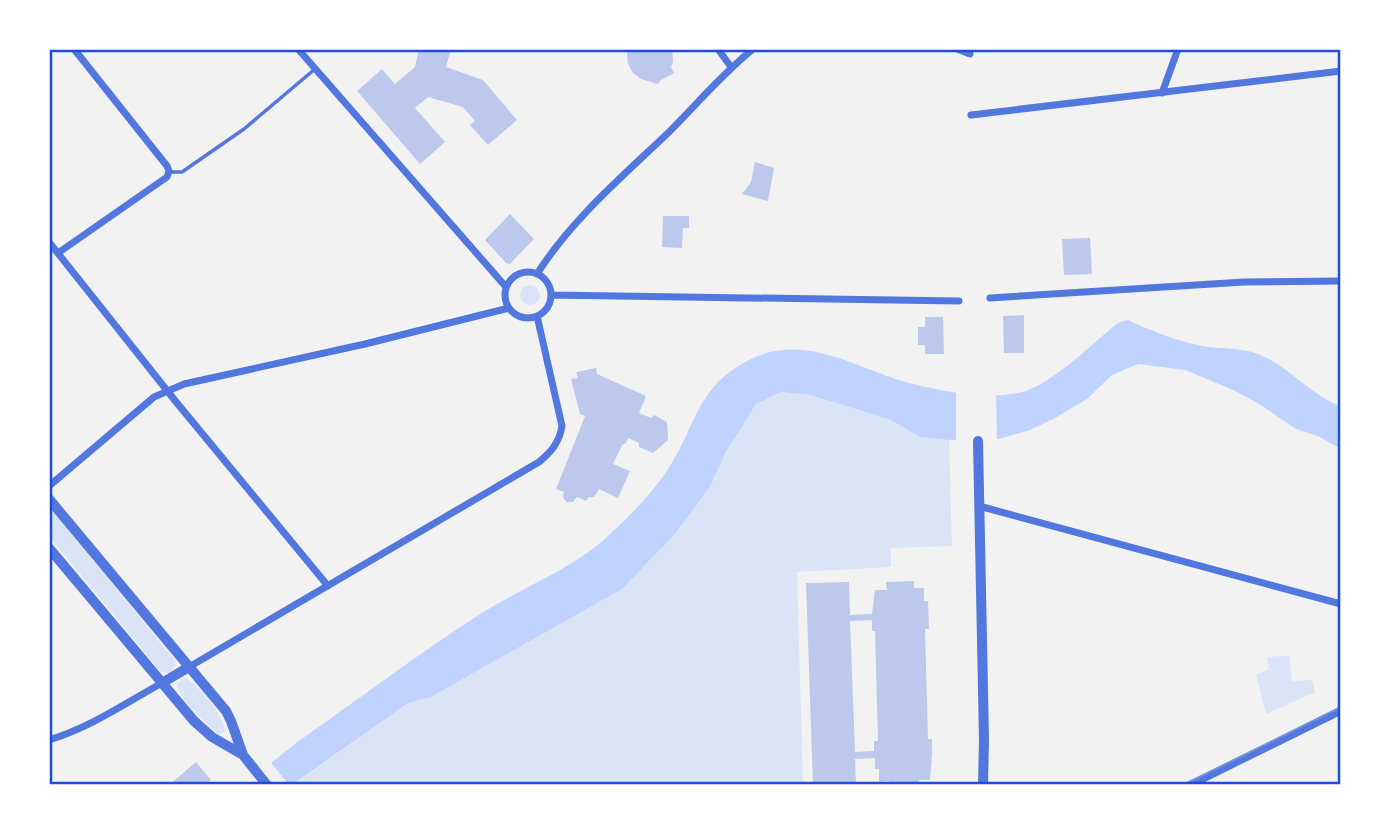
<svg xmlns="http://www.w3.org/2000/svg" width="1390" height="834" font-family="Barlow,sans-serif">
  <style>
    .green { fill: #dbe4f7 }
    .water { fill: #bfd3fe }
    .pier { fill: #f2f2f2 }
    .building { fill: #bdc9ec; fill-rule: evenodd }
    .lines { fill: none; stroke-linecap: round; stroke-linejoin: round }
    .service { stroke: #5277de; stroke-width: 3.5 }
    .minor { stroke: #5277de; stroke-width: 7 }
    .tertiary { stroke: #5277de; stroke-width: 10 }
    .tram { stroke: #7290e2; stroke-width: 2 }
    .neatline { fill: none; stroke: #1d4ed8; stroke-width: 2.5 }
  </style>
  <rect width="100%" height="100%" fill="#f2f2f2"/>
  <path class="green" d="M520 295a10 10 0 1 1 20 0a10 10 0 1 1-20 0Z
    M783,392L809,395L891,420L920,437L949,440L952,546L891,548V567L797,572L803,785H293L408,703L431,697L622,589L679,530L756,404Z
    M49,507L173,658L175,666L172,671L167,673L160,671L49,536Z
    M1289,656L1292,681L1312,680L1315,692L1266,714L1256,675L1269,669L1267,657Z
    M185,678C197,682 226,719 225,732L218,734C206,723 178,699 177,683Z"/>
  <path class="water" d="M1128,320C1149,330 1187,345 1210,347C1227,349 1242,348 1258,354C1289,366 1310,395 1341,406V449L1318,436L1296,429L1256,402L1231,389L1185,370L1138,364L1112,375L1087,399L1053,419L1030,430L999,439L949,440L920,437L891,420L810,395L782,392L756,404L725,454L710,486L676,533L622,589L431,697L408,703L292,785H237C261,774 282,753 303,738C363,696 423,650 485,611C526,586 574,568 609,535C630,516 651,494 667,471C698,424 695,386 753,358C803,335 852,365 899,380C933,390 986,401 1022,392C1051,385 1094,342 1118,323Z"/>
  <path class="pier" d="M956,390L996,393L997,440L956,441Z
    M268,759L289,785H242L238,780Z"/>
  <path class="building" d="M419,49H451L446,67L483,80L517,120L488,145L470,125L475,121L463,107L428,97L415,108L445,142L420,164L357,91L382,69L395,84L415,67Z
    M629,49H672L673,62L671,67L674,73L661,80L658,84L641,79L633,73L628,64L627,53Z
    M755,162L774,168L768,201L742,194L751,182Z
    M510,214L534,239L510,264L506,263L485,240Z
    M663,216H689V228H683L682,248L662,247Z
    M1090,238L1092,274L1064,275L1062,239Z
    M1024,315V353H1004L1003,316Z
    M925,317H943L944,354H925V345H918V327H925Z
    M596,368L597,374L646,396L639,413L651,418L654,415L667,422L668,440L653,453L639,447V443L628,438L626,443L622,445L613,464L630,471L618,498L599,489L594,497H589L586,501L577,497L573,502H567L563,498L564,492L556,489L585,416L580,414L571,379L578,378L576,372Z
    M914,581V588H924V601H928L929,629H925L928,739H932V753L930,780H919V785H889V781L879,782V769H875V758L855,759L856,784L813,785L806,583L849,582L850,615L872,614L875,590H887L886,582ZM872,620V631H875L878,741H874V751L855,752L850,621Z
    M196,762L211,780L204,785H169Z"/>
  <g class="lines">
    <path class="service" d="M171,172H182L244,129L315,69"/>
    <path class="minor" d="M298,49L506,287
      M718,49L731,67
      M957,49L970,54
      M1162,93L1178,49
      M971,115L1341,71
      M49,242L177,403L328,586
      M58,253L167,177L169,171L167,166L74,49
      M505 295a23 23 0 1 1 46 0a23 23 0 1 1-46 0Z
      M537,274C572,219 622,177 669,132C697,104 722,74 753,49
      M551,295L959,301
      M990,298L1244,282L1341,281
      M49,486L154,397L184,384L365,344L509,308
      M979,506L1341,604
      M189,667L539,462C552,451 559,443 562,426L537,316
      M49,740C91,727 124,704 162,683
      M1191,785L1341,711"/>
    <path class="tertiary" d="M978,441L984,740L983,785
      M49,499L226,711L231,721L243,755L267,785
      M49,548L194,721L212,737L243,755
      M162,683L189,667"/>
    <path class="tram" d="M1183,785L1341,707"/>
  </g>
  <rect width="1390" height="834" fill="none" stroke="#ffffff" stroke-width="102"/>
  <rect x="51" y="51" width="1288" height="732" class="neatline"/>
</svg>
